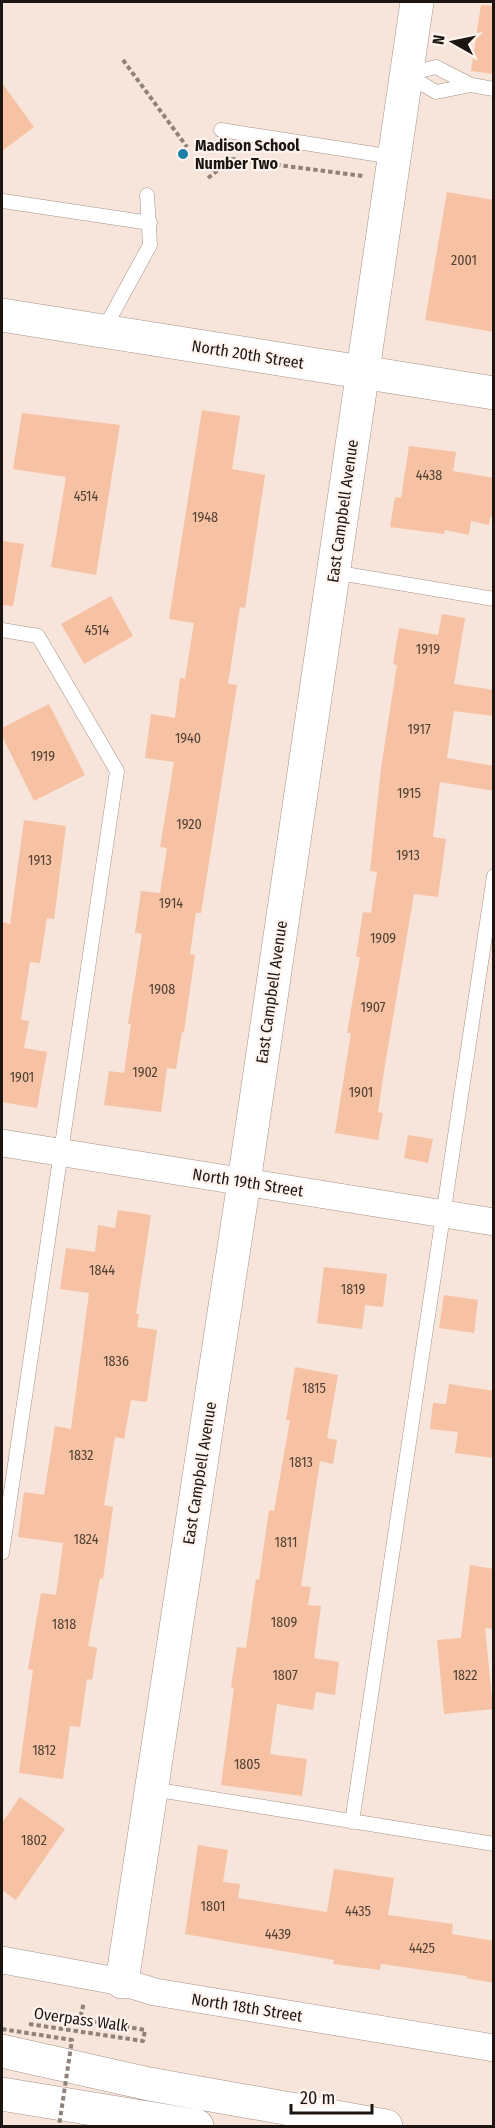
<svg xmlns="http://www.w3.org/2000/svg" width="495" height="2128" font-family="'Fira Sans Condensed',sans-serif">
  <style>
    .building { fill: #f6c2a3 }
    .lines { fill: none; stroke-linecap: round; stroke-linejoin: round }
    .lane-casing { stroke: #a49389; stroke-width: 15 }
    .street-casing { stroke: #a49389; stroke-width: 28 }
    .secondary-casing { stroke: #a49389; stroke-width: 34 }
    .highway-casing { stroke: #a49389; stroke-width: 34 }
    .path { stroke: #8f827b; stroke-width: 4; stroke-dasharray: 4.5 3; stroke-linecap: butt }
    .lane { stroke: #fff; stroke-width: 14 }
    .street { stroke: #fff; stroke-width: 27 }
    .secondary { stroke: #fff; stroke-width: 33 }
    .highway { stroke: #fff; stroke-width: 33 }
    .path-bridge { stroke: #8f827b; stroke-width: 4; stroke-dasharray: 4.5 3; stroke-linecap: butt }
    .poi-dot { fill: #1a80aa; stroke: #fff3ed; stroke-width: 2 }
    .labels { text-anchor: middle; stroke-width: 4.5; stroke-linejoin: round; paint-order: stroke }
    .number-label { font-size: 14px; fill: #524136 }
    .poi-label { font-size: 16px; font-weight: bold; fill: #1c1612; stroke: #fff3ed; text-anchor: start }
    .street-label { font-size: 16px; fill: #1c1612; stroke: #fff3ed }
  </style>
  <rect width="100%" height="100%" fill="#f7e4da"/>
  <path class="building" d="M481,5L494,6V74L471,71Z
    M2,83L34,127L2,151Z
    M447,192L494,200V332L425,320Z
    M202,410L240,416L232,469L265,475L245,608L240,607L228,684L237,685L201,913H196L190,954L195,955L184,1032H182L176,1069L167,1068L161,1112L104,1105L109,1071L124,1073L131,1024H128L142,934L135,933L141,891L160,893L167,848L160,847L174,762L145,758L151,714L175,718L180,678L185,679L194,623L169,619Z
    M22,413L120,425L96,575L51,567L66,477L13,469Z
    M409,446L456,452L453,471L494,478V517H490L489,525L471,521L469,535L445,530L444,534L390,527L395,497L401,498Z
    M2,541L24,544L13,606L2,605Z
    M111,596L133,636L84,664L61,624Z
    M442,614L465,618L454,684L494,690V716L454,711L447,758L494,766V791L440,782L433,837L446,839L438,897L414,894L384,1071L378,1112L383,1113L378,1140L335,1133L351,1033H347L360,957H356L363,912L371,913L377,872L370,871L381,768L397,665L393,664L399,628L438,635Z
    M49,704L85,775L34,801L2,736V728Z
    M24,820L66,826L54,919L47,918L40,963L30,962L21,1020L29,1021L24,1048L47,1052L37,1108L2,1102V922L10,924Z
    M408,1135L433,1139L428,1163L404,1158Z
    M118,1210L151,1215L136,1314H139L137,1327L157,1330L147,1402L131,1400L124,1439L115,1437L104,1505L113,1507L103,1579L100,1578L88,1646L97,1648L92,1680L87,1679L80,1727L70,1726L63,1779L19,1773L33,1670L28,1669L41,1593L56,1595L63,1543L18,1537L24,1492L44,1495L55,1426L71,1429L89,1293L60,1289L66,1248L95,1252L98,1225L115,1228Z
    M324,1267L387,1274L383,1307L365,1305L362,1329L317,1323Z
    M444,1295L478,1300L474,1333L439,1328Z
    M295,1367L338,1375L327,1438L337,1440L333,1464L320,1461L301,1586L311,1587L308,1605L321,1606L314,1658L339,1662L335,1695L316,1692L313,1710L277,1704L270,1754L307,1759L302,1796L221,1785L234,1688L231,1687L237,1647L246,1648L256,1579L259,1580L269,1510L274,1511L290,1420H286Z
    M449,1384L494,1391V1458L455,1453L458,1432L430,1429L433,1403L446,1404Z
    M470,1565L494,1569V1629L485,1628L493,1709L444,1714L437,1640L461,1638Z
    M20,1797L65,1829L16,1900L2,1890V1823Z
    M198,1845L228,1850L223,1882L240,1884L238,1898L327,1912L334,1869L394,1878L388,1915L453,1924L452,1934L494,1941V1983L466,1978L467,1976L381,1964L380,1970L333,1964L334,1960L185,1934Z"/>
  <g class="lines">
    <g class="lane-casing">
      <path id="lane" d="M407,74L436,67L471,85
        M407,75L436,92L471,85L494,89
        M221,130L393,157
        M3,201L150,223
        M103,331L150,245L147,195
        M333,572L494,599
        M2,630L38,636L117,771L2,1553
        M152,1789L494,1844
        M352,1822L494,876"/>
    </g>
    <g class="street-casing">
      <path id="street" d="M2,1143L494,1222
        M2,1960L122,1982L155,1992L494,2048"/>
    </g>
    <g class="secondary-casing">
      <path id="secondary" d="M2,315L494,393
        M122,1982L244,1182L417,2"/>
    </g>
    <g class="highway-casing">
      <path id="highway" d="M2,2051L149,2084L386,2126
        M2,2094L197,2126"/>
    </g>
    <path class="path" d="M123,60L187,147
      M208,178L232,159L363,176
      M29,2024L143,2041L145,2030L80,2019L84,2002"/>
    <use href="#lane" class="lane"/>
    <use href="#street" class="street"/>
    <use href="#secondary" class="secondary"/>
    <use href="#highway" class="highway"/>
    <path class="path-bridge" d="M2,2029L72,2040L59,2126"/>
  </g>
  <circle class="poi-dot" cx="183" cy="154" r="6"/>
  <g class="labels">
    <g class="number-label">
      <text x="464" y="265">2001</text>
      <text x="429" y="480">4438</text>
      <text x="86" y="501">4514</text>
      <text x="205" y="522">1948</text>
      <text x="97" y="635">4514</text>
      <text x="428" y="654">1919</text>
      <text x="419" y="734">1917</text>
      <text x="188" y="743">1940</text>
      <text x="43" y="761">1919</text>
      <text x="409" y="798">1915</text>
      <text x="189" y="829">1920</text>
      <text x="408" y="860">1913</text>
      <text x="40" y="865">1913</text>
      <text x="171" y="908">1914</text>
      <text x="383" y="943">1909</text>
      <text x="162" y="994">1908</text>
      <text x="373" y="1012">1907</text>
      <text x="145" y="1077">1902</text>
      <text x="22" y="1082">1901</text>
      <text x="361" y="1097">1901</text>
      <text x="102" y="1275">1844</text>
      <text x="353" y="1294">1819</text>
      <text x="116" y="1366">1836</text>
      <text x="314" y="1393">1815</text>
      <text x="81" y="1460">1832</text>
      <text x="301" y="1467">1813</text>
      <text x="86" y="1544">1824</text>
      <text x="286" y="1547">1811</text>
      <text x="284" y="1627">1809</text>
      <text x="64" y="1629">1818</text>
      <text x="285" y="1680">1807</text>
      <text x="465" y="1680">1822</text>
      <text x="44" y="1755">1812</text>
      <text x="247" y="1769">1805</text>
      <text x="34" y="1845">1802</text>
      <text x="213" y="1911">1801</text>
      <text x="358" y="1916">4435</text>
      <text x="278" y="1939">4439</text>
      <text x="422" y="1953">4425</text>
    </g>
    <g class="poi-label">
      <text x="195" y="151">Madison School<tspan x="195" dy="18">Number Two</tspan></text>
    </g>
    <g class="street-label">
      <text transform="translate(248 354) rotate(9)" y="6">North 20th Street</text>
      <text transform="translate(342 511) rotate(-82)" y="6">East Campbell Avenue</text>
      <text transform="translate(271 992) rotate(-82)" y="6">East Campbell Avenue</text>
      <text transform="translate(248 1182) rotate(9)" y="6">North 19th Street</text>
      <text transform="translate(199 1473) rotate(-81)" y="6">East Campbell Avenue</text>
      <text transform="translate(247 2007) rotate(9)" y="6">North 18th Street</text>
      <text transform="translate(81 2019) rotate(8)" y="6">Overpass Walk</text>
    </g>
  </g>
  <rect width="495" height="2128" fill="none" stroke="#1c1612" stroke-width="6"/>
  <g transform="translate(453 42) rotate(279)" stroke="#fff3ed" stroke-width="4.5" paint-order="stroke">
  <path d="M0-4.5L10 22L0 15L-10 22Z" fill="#1c1612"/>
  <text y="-9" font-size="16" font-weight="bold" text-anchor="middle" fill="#1c1612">N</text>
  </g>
  <path d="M291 2104v9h81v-9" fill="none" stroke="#1c1612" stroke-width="3"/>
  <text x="300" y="2104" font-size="18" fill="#1c1612" stroke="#fff3ed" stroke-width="4.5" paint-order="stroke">20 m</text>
</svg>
